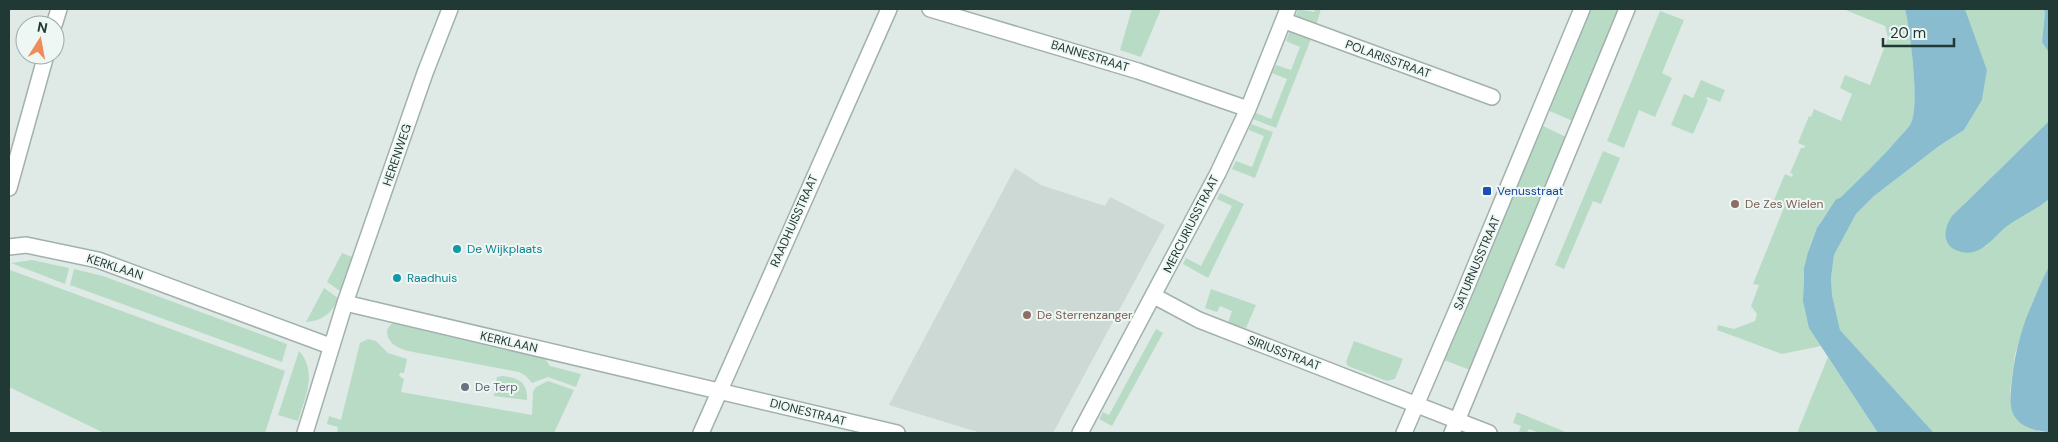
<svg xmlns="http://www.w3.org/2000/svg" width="2058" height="442" font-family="'DM Sans',sans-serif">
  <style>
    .built { fill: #cdd9d5 }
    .green { fill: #b8dbc5 }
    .water { fill: #88bcce }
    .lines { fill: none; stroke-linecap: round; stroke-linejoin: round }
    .minor-casing { stroke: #a2b1ad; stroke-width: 18 }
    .minor { stroke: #fff; stroke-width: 15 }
    .transit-dot { fill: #1a4fb4; stroke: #eff7f4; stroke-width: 2 }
    .education-dot { fill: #8d6e63; stroke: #eff7f4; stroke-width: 2 }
    .culture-dot { fill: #0f9aa8; stroke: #eff7f4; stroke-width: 2 }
    .worship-dot { fill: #6b7280; stroke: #eff7f4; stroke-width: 2 }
    .labels { text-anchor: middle; stroke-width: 4; stroke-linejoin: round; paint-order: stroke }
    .street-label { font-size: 12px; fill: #213935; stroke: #eff7f4 }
    .transit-label { font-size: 12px; fill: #164399; stroke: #eff7f4; text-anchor: start }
    .education-label { font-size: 12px; fill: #785e54; stroke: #eff7f4; text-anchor: start }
    .culture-label { font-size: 12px; fill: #0d838f; stroke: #eff7f4; text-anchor: start }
    .worship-label { font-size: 12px; fill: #5b616d; stroke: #eff7f4; text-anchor: start }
  </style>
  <rect width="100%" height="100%" fill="#dfeae6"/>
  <path class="built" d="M1015,168L1041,185L1105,206L1110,197L1165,225L1053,433H981L889,405Z"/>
  <path class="green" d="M1132,9H1161L1141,57L1120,50Z
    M1298,9L1314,12L1315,9H1321L1316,26L1295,19Z
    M1589,9H1619L1573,121L1547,110Z
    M1843,9H1905C1910,30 1920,104 1911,123C1908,129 1901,135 1896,141C1879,161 1859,179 1840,198L1836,199C1830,209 1822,218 1817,229C1799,265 1796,312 1821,346L1782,354L1717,330L1718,325L1734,329L1755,321L1757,314L1751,306L1759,285L1753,284L1785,205L1774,200L1785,174L1792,177L1793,174L1790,173L1801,148H1804L1805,146L1798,143L1809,116L1811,117L1814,109L1841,121L1852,94L1840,88L1845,75L1870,85L1888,38L1885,26Z
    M1965,9H2043L2045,12L2042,42L2049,53V121L1963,205L1985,247L2009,224L2049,199V266L2031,305L2015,354L2010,392L2011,406L2038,431L2049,433H1934L1840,330L1832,295L1831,278L1834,255L1856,214L1874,196L1939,146L1964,130L1982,100L1987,70Z
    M1660,11L1684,20L1662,73L1672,78L1655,117L1639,110L1624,148L1607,141Z
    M1290,30L1311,39L1276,128L1253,119L1256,113L1271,119L1287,79L1272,73L1276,65L1291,70L1300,47L1286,41Z
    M1701,80L1725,90L1720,102L1707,97L1706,99L1708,100L1693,134L1671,125L1684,94L1693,98Z
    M1251,124L1273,132L1255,178L1232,169L1236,161L1252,167L1264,136L1249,130Z
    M1541,125L1566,137L1470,370L1444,360Z
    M1603,151L1620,158L1601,204L1593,201L1564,269L1555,265Z
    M1220,193L1244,204L1208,278L1183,264L1186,258L1201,266L1232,206L1217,199Z
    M342,253L352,257L340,291L327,282Z
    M32,260L69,268L65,284L11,263Z
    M74,269L103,276L287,344L282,362L70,285Z
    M10,270L285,371L265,433H101L102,432L9,387V271Z
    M324,288L338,298C333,313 322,321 306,322Z
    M1211,289L1256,305L1246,328L1228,323L1232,311L1220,306L1217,312L1205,308Z
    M395,323L544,357L550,366L581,374L576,387L548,377L532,383L526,376L519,372L408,351C396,347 387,343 387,330L391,324Z
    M1156,329L1163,333L1112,426L1099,419L1103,412L1109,415Z
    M368,339L376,341L388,353L407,359L404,373H400L399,376L404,379L401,392L532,415L533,392L536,387L548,381L574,390L554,433H337L338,427L327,424L329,416L341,420L360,343Z
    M1354,341L1403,359L1395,379L1387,381L1348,366L1346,362Z
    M299,351C318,372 305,397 298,421L278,415Z
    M1828,357L1878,433H1797Z
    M503,376C518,378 528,382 527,400L494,396L497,377Z
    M1517,412L1568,433H1539L1529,429L1527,433L1519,432L1521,426L1513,423Z"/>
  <path class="water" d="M1905,9H1965L1987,70L1982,100L1964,130L1939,146L1874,196L1856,214L1834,255L1831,278L1832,295L1840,330L1934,433H1878L1809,328L1803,301L1804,268L1808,252L1817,228L1836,199L1840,198C1859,179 1879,161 1896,141C1901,135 1908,129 1911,123C1920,104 1910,30 1905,9Z
    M2043,9H2049V53L2042,42L2045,12Z
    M2049,121V199C2037,209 2023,215 2010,224C1995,234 1983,257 1962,252C1958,251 1952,249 1949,245C1942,235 1947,224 1952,216Z
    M2049,266V432C2037,431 2022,428 2015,417C2008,407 2011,391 2012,379C2017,335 2030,306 2049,266Z"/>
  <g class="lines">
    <g class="minor-casing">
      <path id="minor" d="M930,9L1138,71L1248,109
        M1285,21L1492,97
        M54,25L59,9
        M9,188L46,55
        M9,247L26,245L98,260L330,346
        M1154,296L1199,320L1489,433
        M345,303L897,433
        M305,433L345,303L425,73L450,9
        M701,433L889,9
        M1080,433L1218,173L1248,109L1288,9
        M1404,433L1464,293L1582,9
        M1452,433L1627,9"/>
    </g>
    <use href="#minor" class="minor"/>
  </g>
  <rect class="transit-dot" x="1482" y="186" width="10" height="10" rx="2.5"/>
  <g class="education-dot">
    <circle cx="1735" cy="204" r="5"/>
    <circle cx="1027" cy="315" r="5"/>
  </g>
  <g class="culture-dot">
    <circle cx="457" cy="249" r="5"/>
    <circle cx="397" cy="278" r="5"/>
  </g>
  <circle class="worship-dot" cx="465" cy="387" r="5"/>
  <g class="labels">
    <g class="street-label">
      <text transform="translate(1090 56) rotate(17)" y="4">BANNESTRAAT</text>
      <text transform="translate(1388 59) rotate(20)" y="4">POLARISSTRAAT</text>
      <text transform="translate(397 155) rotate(-71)" y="4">HERENWEG</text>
      <text transform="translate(794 221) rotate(-66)" y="4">RAADHUISSTRAAT</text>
      <text transform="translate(1191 224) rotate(-63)" y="4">MERCURIUSSTRAAT</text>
      <text transform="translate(1477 263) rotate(-67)" y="4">SATURNUSSTRAAT</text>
      <text transform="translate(115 267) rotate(18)" y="4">KERKLAAN</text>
      <text transform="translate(509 342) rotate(13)" y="4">KERKLAAN</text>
      <text transform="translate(1284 353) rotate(21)" y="4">SIRIUSSTRAAT</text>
      <text transform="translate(808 412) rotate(14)" y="4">DIONESTRAAT</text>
    </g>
    <g class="transit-label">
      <text x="1497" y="195">Venusstraat</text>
    </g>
    <g class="education-label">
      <text x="1745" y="208">De Zes Wielen</text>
      <text x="1037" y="319">De Sterrenzanger</text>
    </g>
    <g class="culture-label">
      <text x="467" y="253">De Wijkplaats</text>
      <text x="407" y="282">Raadhuis</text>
    </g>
    <g class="worship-label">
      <text x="475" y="391">De Terp</text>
    </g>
  </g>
  <rect width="2058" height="442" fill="none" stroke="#213935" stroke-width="20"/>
  <g transform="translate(40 40) rotate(11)"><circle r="24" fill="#eff7f4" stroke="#9daba8"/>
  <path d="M0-4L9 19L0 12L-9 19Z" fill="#ed8c59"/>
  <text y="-8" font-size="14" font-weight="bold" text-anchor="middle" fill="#213935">N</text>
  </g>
  <path d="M1883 38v8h71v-8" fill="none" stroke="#213935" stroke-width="2.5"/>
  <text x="1890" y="38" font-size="15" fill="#213935" stroke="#eff7f4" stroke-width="4" paint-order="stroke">20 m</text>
</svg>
